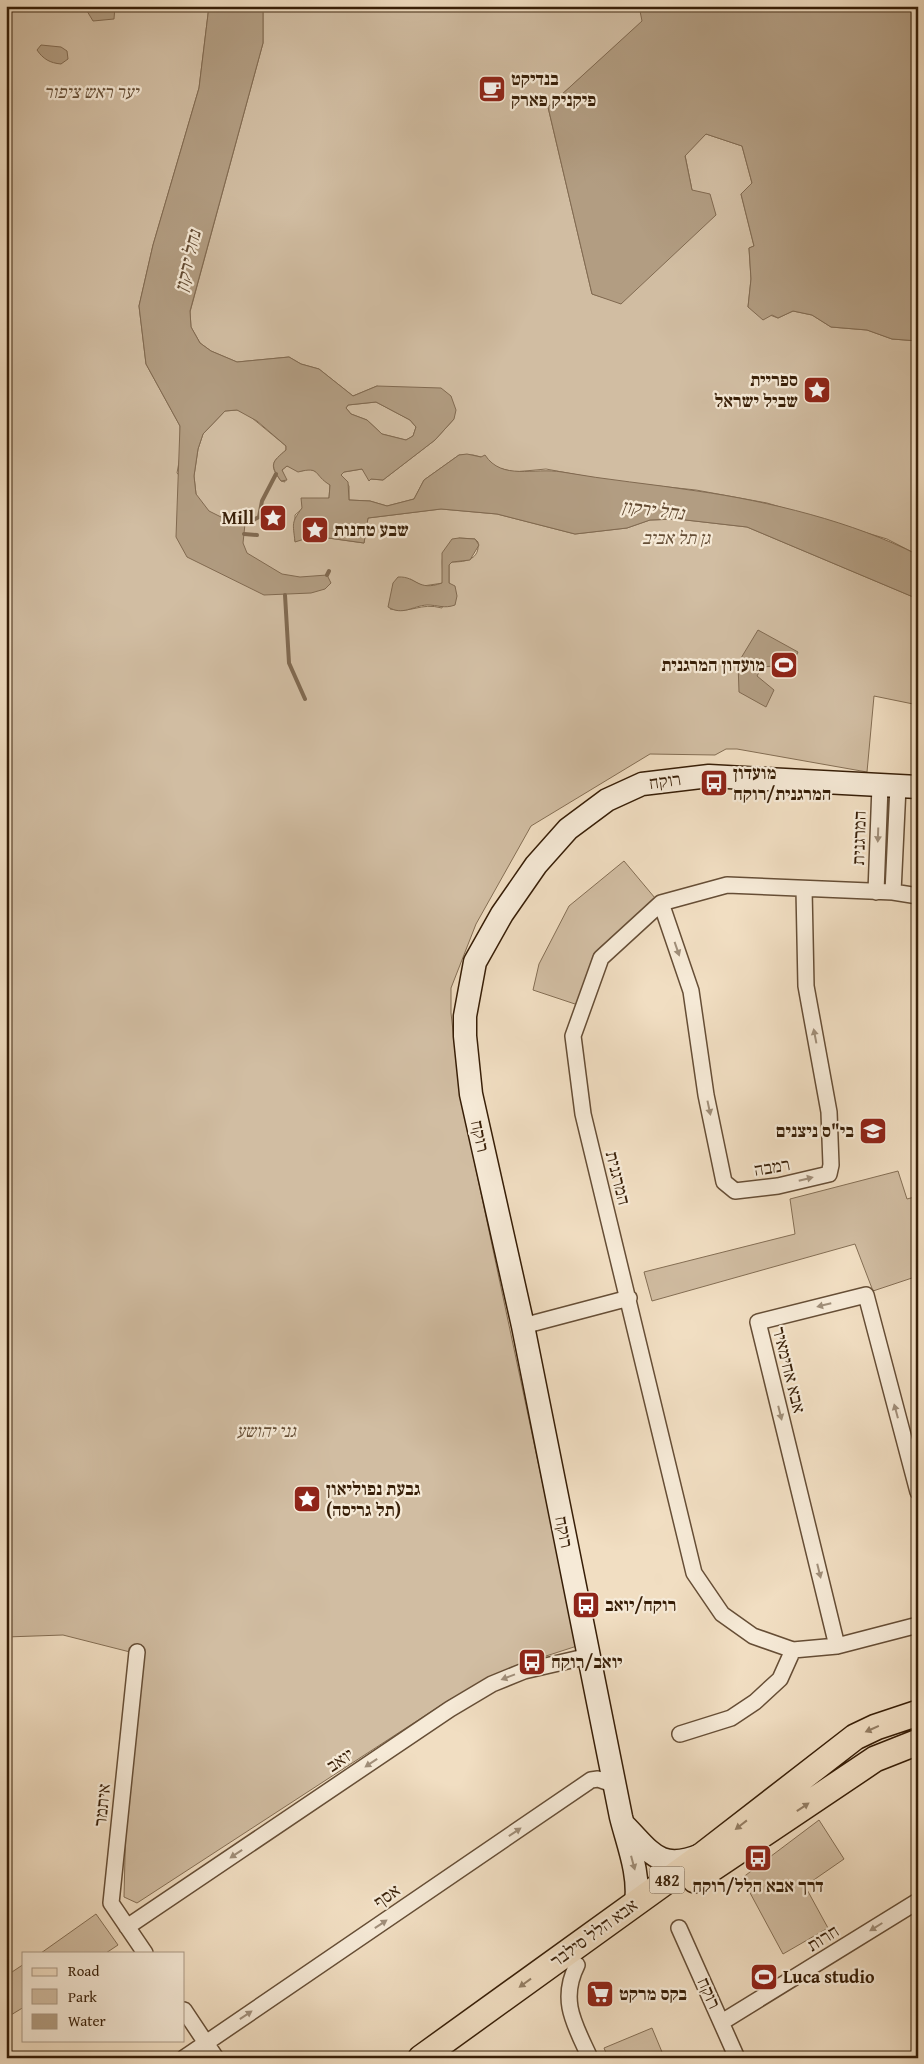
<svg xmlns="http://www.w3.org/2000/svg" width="924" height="2064" font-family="'Gentium Book Plus','Frank Ruhl Libre',serif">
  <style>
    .green { fill: #d1bda2; stroke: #846e54; fill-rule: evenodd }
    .water { fill: #b29d82; stroke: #816a51; fill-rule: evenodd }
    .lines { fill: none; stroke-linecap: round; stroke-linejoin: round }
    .stream { stroke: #816a51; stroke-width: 4 }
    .street-casing { stroke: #664e36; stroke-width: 18 }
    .secondary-casing { stroke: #371e07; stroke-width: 25 }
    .primary-casing { stroke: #371e07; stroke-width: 28 }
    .street { stroke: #f6ead7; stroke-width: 15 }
    .secondary { stroke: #f6ead7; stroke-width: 22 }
    .primary { stroke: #f1dec2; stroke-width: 25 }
    .oneway { fill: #a08e79 }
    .oneway2 { fill: #947e64 }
    .labels { text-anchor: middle; stroke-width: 4.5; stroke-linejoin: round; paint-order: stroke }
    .shield { fill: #f6ead7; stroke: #705b45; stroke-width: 1 }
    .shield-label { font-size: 16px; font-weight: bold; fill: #371e07 }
    .poi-label { font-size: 18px; font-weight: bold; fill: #371e07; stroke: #f6ead7; text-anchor: start }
    .park-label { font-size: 18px; font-style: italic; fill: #654e36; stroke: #f6ead7 }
    .street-label { font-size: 18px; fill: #371e07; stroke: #f6ead7 }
    .water-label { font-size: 19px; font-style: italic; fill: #624a32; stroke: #f6ead7 }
  </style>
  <rect width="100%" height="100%" fill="#f1dec2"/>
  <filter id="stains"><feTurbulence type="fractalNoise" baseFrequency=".004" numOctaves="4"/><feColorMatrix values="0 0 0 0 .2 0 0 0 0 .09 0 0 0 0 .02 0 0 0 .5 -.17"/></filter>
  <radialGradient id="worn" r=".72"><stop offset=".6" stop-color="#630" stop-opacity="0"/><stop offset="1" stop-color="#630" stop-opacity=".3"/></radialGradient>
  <path class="green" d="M6,6H209L199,88L153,245L139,306L146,364L180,426L181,451L177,473L196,494L194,476L198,449L203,434L225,411L237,410L246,413L286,446V450C273,462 268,464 281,481L285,482L282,470L287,466L302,471L307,468L315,471L330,485L329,498L303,508L295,515V541L314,536L364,543L368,518L441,509L497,514L575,534L627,528L650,520L677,519L747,527L918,599V705L874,696L867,772L737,749H726L715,755L650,754L531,826L476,924L451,988V1013L460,1094L577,1646L512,1667L449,1700L137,1903L124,1897L130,1652L63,1635L6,1637ZM459,538L475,539L478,542C480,559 467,562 452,562L449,565V583L442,608C420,602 412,614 390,609L410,579L423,586L443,583C443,557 437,554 459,538Z
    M263,6H639L643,21L548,107L592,294L621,303L692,190L685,155L706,134L742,146L752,183L741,194L754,246L749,248L751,279L748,307L778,318L793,311L812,315L831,327L867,330L892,339L918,341V555L887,539L767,503L696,490L611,481L546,469L514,472L495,467L481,457L473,455H459L424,480L414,499L387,506L370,501L349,500V486L341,475L344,472L362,469L371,479L383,480L435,440L454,419L377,386L353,396L319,369L301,364L289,357L237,362L211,351L200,343L191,327L190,312L263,43Z
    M376,402L410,420L416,427L413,436L406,440L382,434L367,420L351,414L346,408L348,405Z
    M624,861L655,898L594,953L578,1005L533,990L539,964L569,906Z
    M898,1171L907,1199L918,1196V1276L873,1291L855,1244L652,1301L644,1272L795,1234L790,1199Z
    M819,1820L844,1859L805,1886L828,1928L783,1954L742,1878Z
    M96,1914L118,1945L106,1953H41Z
    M24,1964V2007L6,2018V1976Z
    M652,2028L662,2052L647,2058H608L604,2048Z"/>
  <path class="water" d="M84,6H115L114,19L93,21Z
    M209,6H263V43L190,311L191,327L200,343L211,351L237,362L289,357L301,364L319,369L353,396L377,386L441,388L451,396L456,410L454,419L435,440L383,480L371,479L369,481L362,469L344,472L341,475L348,482L349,500L370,501L387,506L414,499L424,480L459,455L467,454L481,457L485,455C502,481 534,467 562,472C607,480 652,484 697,491C768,501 854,522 918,555V599L747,527L677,519L650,520L627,528L575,534L497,514L441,509L368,518L364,543L314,536L295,542C293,523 291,523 302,508L301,498H329L330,485C313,475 321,466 298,472L287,466L282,470L287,480L281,481C269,464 272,462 286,450V446L257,421L237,410L225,411L203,434L198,449L194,476L196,494L209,511L223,518L245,524L243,543L247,553L282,574L300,577L327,575L331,583L325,589L311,593L264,595L187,557L176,537L180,426L146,364L139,306L153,245L199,88ZM376,402L410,420L416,427L413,436L406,440L382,434L367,420L351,414L346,408L348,405Z
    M639,6H918V341L892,339L867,330L831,327L812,315L793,311L778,318L772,315L763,320L748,307L751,279L749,248L754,246L741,194L752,183L742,146L706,134L685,156L692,190L710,194L716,215L621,304L592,294L548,107L642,21Z
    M41,45L61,47L67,51L68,59L61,64C50,63 43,59 37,50Z
    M459,538L475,539L479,545L470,560L452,562L449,565V583L455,586L457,596L455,605C444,609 438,605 427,605C412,606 403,616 388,607L393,583L398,577C417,576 417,592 442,583V553L452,539Z
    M758,630L798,652L790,669L774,666L762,667L757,676L774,690L766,707L739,692L738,663Z"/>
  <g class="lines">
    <path class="stream" d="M245,524L259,517L262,501L276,474
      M244,534L257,535
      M327,575L329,571
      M285,595L289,663L305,699"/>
    <g class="street-casing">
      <path id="street" d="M876,892L880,786
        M893,892L898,787
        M918,896L893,892L727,885L661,903L601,958L573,1036L583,1114L694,1573L722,1614L753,1636L793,1650L837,1646L918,1625
        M661,903L691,991L706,1095L724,1182L735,1191L778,1186L829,1174L831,1165L829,1112L806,986L804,889
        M523,1326L629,1298
        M837,1646L758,1322L866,1295L918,1492
        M137,1652L111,1903L145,1953
        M680,1734L731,1718L755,1702L780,1679L793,1650
        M127,1927L450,1709L492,1684L524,1671L589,1656
        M679,1928L737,2058
        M577,1965C559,2001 575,2025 590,2058
        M184,2010L216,2058
        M722,2022L918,1901
        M184,2058L591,1780L598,1779L615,1785"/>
    </g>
    <g class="secondary-casing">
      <path id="secondary" d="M624,1825C651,1852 659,1872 701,1855
        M636,1903C640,1874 628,1845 621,1817L523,1326L471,1094L465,1036V1016L475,962L502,914L536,865L568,829L607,800L642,784L709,776L918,787"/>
    </g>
    <g class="primary-casing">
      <path id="primary" d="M695,1880L875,1759L918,1742
        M421,2058L704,1854L855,1737L876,1727L918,1713"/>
    </g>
    <use href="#street" class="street"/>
    <use href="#secondary" class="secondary"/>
    <use href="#primary" class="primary"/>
  </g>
  <defs><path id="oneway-solid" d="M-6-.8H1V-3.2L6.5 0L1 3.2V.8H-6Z" transform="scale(1.25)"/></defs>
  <g class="oneway">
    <use href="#oneway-solid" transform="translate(878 835) rotate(92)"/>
    <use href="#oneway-solid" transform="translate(677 949) rotate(71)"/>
    <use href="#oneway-solid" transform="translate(815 1036) rotate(-101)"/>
    <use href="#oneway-solid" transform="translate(709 1108) rotate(78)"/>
    <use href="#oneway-solid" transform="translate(806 1179) rotate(-14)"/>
    <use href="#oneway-solid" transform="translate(824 1305) rotate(166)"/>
    <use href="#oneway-solid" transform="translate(896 1411) rotate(-105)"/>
    <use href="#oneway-solid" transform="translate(780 1413) rotate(76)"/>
    <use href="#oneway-solid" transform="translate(819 1571) rotate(76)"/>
    <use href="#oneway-solid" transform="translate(508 1677) rotate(159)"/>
    <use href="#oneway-solid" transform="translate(371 1763) rotate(146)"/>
    <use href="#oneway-solid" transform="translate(515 1832) rotate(-34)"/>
    <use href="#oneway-solid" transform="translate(236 1854) rotate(146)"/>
    <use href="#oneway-solid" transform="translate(633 1863) rotate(75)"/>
    <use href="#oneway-solid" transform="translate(381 1924) rotate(-34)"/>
    <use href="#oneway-solid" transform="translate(876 1927) rotate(148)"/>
    <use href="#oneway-solid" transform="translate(246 2015) rotate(-34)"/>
  </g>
  <g class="oneway2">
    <use href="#oneway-solid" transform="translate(872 1729) rotate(156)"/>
    <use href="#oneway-solid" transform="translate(803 1807) rotate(-34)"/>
    <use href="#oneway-solid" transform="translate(741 1825) rotate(142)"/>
    <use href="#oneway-solid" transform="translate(525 1983) rotate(144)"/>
  </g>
  <defs>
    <g id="cafe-square" transform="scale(1.4375)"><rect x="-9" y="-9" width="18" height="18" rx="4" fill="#8f2418" stroke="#f6ead7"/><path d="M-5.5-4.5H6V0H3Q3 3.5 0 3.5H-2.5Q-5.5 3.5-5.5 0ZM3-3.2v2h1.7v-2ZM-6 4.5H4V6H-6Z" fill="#fff"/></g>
    <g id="sight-square" transform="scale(1.4375)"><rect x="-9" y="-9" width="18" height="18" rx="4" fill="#8f2418" stroke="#f6ead7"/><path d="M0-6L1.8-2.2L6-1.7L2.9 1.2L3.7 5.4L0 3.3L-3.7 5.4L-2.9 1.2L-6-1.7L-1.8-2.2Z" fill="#fff"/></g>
    <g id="stadium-square" transform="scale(1.4375)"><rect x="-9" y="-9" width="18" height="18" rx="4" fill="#8f2418" stroke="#f6ead7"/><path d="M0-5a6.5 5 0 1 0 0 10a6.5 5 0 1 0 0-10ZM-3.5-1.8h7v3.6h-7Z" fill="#fff"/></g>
    <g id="bus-square" transform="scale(1.4375)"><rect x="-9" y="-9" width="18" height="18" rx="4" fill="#8f2418" stroke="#f6ead7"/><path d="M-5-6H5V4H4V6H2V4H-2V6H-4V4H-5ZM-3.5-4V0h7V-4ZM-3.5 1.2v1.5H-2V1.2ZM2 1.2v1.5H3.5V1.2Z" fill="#fff"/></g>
    <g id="school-square" transform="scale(1.4375)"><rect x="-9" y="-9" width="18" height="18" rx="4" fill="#8f2418" stroke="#f6ead7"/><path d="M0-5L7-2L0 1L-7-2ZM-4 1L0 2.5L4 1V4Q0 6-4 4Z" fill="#fff"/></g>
    <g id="supermarket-square" transform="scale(1.4375)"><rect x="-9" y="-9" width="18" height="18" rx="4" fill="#8f2418" stroke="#f6ead7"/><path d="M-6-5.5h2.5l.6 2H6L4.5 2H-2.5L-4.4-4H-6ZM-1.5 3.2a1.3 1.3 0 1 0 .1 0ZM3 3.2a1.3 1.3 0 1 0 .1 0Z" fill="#fff"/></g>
  </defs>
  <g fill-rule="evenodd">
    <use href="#cafe-square" x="492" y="89"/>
    <use href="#sight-square" x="817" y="390"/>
    <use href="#sight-square" x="273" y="518"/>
    <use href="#sight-square" x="315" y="530"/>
    <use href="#stadium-square" x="784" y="665"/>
    <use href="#bus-square" x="714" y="783"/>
    <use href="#school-square" x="873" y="1131"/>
    <use href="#sight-square" x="307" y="1499"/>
    <use href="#bus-square" x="586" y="1605"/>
    <use href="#bus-square" x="532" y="1662"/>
    <use href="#bus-square" x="758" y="1858"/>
    <use href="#stadium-square" x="764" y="1977"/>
    <use href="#supermarket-square" x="600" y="1994"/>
  </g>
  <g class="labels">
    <rect class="shield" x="649.5" y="1866.5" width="35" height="27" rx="4"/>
    <g class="shield-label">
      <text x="667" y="1886">482</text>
    </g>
    <g class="poi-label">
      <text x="511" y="85">בנדיקט<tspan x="511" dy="21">פיקניק פארק</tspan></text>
      <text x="798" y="386" text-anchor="end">ספריית<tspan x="798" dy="21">שביל ישראל</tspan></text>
      <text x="254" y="524" text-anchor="end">Mill</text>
      <text x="334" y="536">שבע טחנות</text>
      <text x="765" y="671" text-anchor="end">מועדון המרגנית</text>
      <text x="733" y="779">מועדון<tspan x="733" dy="21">המרגנית/רוקח</tspan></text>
      <text x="854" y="1137" text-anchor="end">בי"ס ניצנים</text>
      <text x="326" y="1495">גבעת נפוליאון<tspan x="326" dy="21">(תל גריסה)</tspan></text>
      <text x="605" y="1611">רוקח/יואב</text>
      <text x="551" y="1668">יואב/רוקח</text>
      <text x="758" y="1892" text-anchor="middle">דרך אבא הלל/רוקח</text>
      <text x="783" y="1983">Luca studio</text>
      <text x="619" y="2000">בקס מרקט</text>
    </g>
    <g class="park-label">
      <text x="91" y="98">יער ראש ציפור</text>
      <text x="676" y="544">גן תל אביב</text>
      <text x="266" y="1437">גני יהושע</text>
    </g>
    <g class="street-label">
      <text transform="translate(665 781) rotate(-8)" y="6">רוקח</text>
      <text transform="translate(859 838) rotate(-88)" y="6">המרגנית</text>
      <text transform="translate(480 1136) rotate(78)" y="6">רוקח</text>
      <text transform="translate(772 1167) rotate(-10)" y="6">רמבה</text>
      <text transform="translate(618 1178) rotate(76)" y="6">המרגנית</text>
      <text transform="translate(789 1370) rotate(76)" y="6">אבא אחימאיר</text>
      <text transform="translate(564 1532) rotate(79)" y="6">רוקח</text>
      <text transform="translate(340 1760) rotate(-34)" y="6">יואב</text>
      <text transform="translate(102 1805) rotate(-84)" y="6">איתמר</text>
      <text transform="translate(387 1896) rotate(-35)" y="6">אסף</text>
      <text transform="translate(594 1933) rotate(-36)" y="6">אבא הלל סילבר</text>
      <text transform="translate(823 1938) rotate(-32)" y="6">חרות</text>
      <text transform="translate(709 1993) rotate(66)" y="6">רוקח</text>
    </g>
    <g class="water-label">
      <text transform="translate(187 261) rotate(-77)" y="7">נחל ירקון</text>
      <text transform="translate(653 509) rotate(7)" y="7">נחל ירקון</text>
    </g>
  </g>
  <rect width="924" height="2064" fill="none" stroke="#f1dec2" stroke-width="25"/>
  <rect x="8" y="8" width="909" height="2049" fill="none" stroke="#371e07" stroke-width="2.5"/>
  <rect x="12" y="12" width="899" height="2039" fill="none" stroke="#371e07"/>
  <rect x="22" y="1952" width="162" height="90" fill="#f6ead7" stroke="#aa9884"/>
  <rect x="32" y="1968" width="25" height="8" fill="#f1dec2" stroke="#aa9884"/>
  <text x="68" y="1976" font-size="15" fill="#371e07">Road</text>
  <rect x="32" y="1989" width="25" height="15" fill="#d1bda2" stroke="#aa9884"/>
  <text x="68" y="2002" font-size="15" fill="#371e07">Park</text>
  <rect x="32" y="2014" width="25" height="15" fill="#b29d82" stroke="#aa9884"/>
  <text x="68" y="2026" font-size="15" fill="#371e07">Water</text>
  <rect width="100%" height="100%" filter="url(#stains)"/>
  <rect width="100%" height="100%" fill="url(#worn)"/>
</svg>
